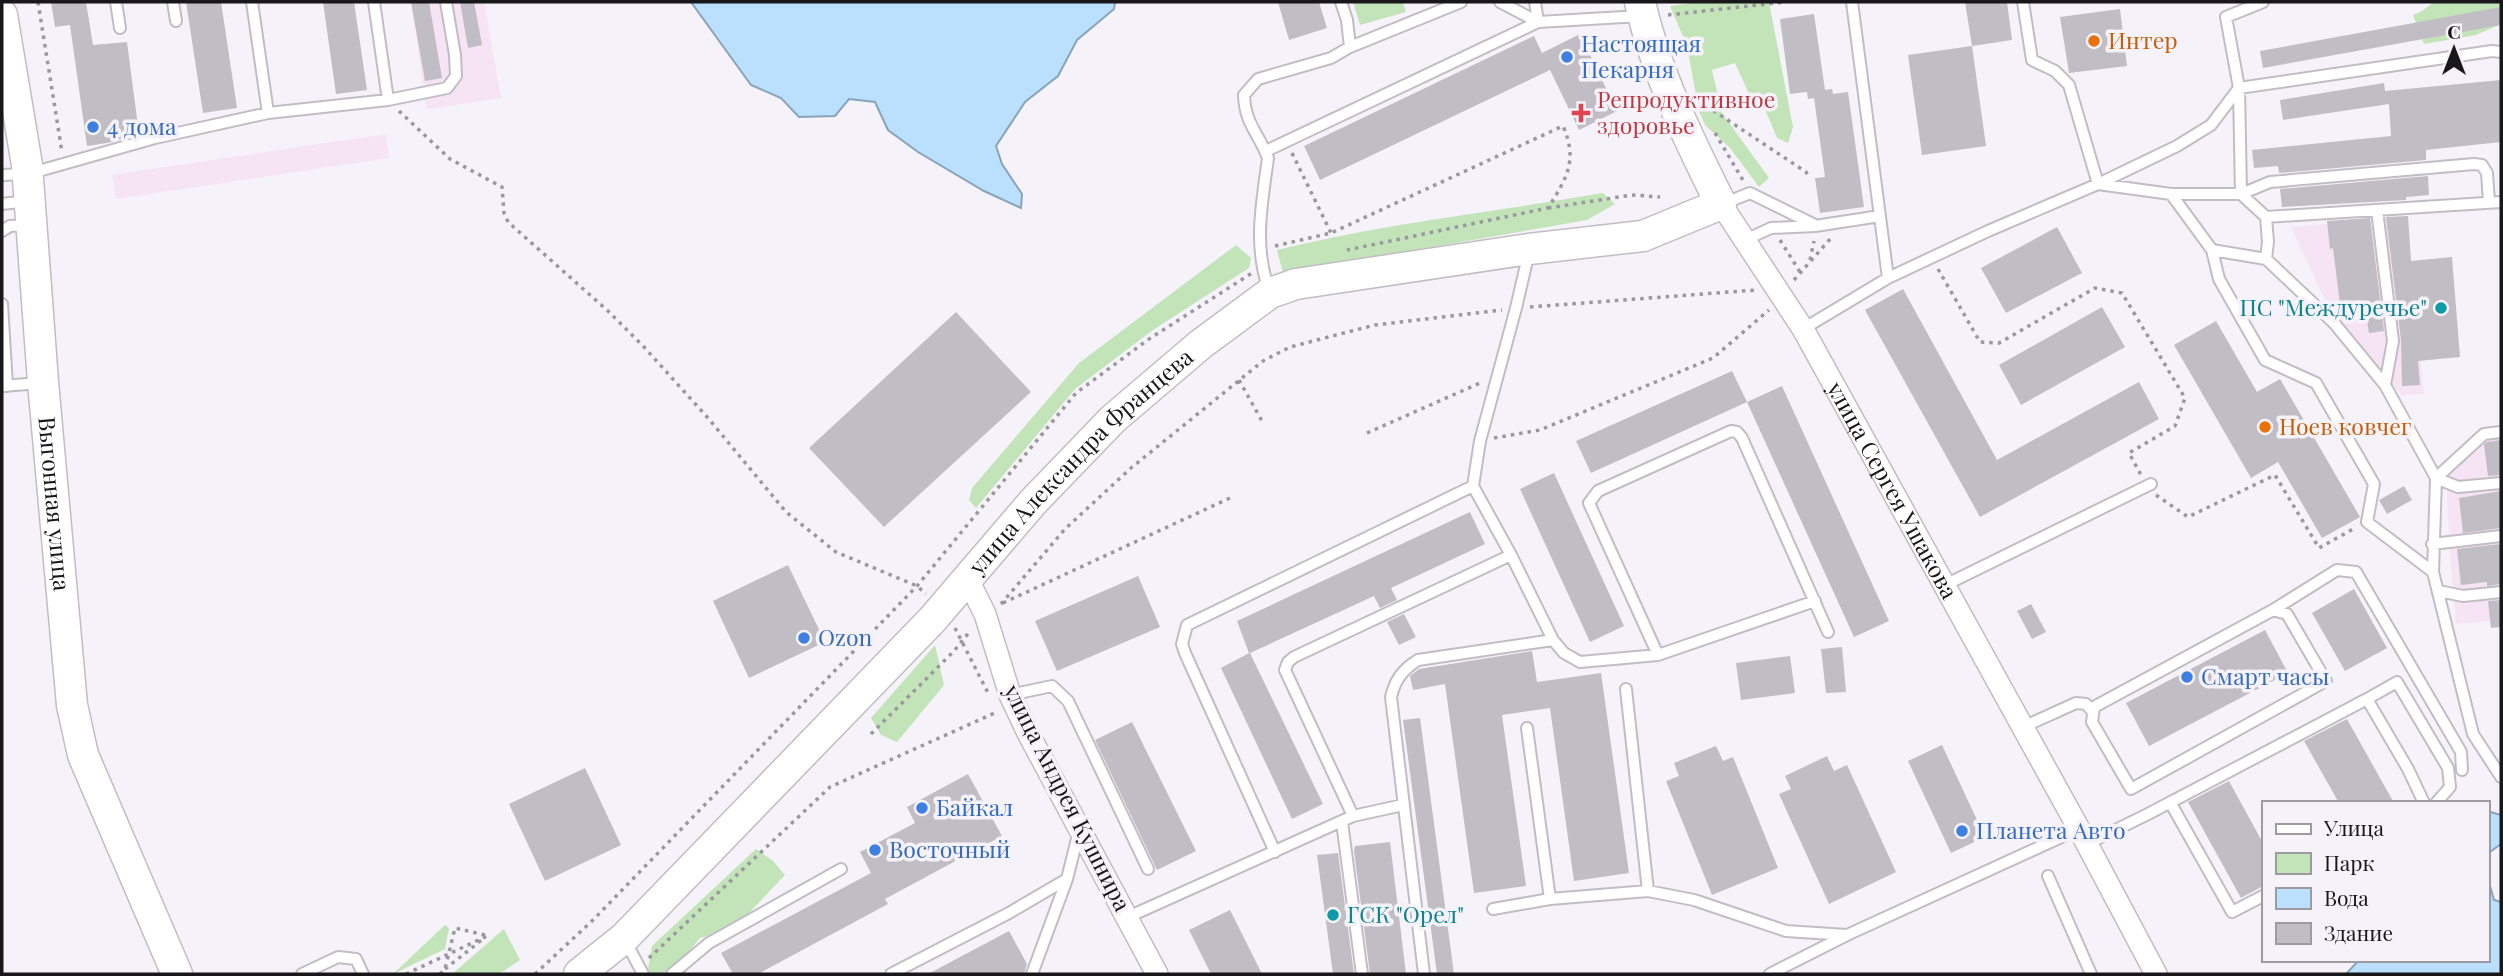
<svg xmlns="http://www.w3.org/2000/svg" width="2503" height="976" font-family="'Playfair Display',serif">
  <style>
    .industrial { fill: #f6e3f4 }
    .green { fill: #c3e4b9 }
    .water { fill: #bae0fd; stroke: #89a4b9; stroke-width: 2 }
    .building { fill: #c0bdc4 }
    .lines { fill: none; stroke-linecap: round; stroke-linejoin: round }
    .lane-casing { stroke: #c1bdc5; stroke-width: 14 }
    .street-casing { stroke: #c1bdc5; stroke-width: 24 }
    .secondary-casing { stroke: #c1bdc5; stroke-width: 33 }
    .path { stroke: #9a979d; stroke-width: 3.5; stroke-dasharray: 3.5 5; stroke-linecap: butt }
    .lane { stroke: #fff; stroke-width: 10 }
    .street { stroke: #fff; stroke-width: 21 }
    .secondary { stroke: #fff; stroke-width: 30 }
    .food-dot { fill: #e8710a; stroke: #f6f2fa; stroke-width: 2.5 }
    .shop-dot { fill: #3f7fe0; stroke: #f6f2fa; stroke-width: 2.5 }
    .health-dot { fill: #e0444e; stroke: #f6f2fa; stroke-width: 2.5 }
    .culture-dot { fill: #0f9aa8; stroke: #f6f2fa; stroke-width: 2.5 }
    .labels { text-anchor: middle; stroke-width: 7; stroke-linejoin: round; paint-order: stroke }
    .food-label { font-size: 23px; fill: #c56008; stroke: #f6f2fa; text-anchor: start }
    .shop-label { font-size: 23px; fill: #366cbe; stroke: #f6f2fa; text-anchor: start }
    .health-label { font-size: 23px; fill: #be3a42; stroke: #f6f2fa; text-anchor: start }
    .culture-label { font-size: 23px; fill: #0d838f; stroke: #f6f2fa; text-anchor: end }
    .street-label { font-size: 23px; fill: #181719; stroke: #f6f2fa }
  </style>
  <rect width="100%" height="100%" fill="#f6f2fa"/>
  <path class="industrial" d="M411,2H484L501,98L427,109Z
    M386,134L389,158L116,199L112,175Z
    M2407,217L2424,394L2401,395L2329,308L2291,227Z
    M2501,426V532L2449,538L2445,460L2481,429Z
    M2501,538V620L2456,624L2449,543Z"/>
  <path class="green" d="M1353,2H1403L1406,12L1360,25Z
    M1701,2H1769L1793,127L1788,143L1777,138L1765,109L1749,94L1735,63L1712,70L1722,113L1769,178L1759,187L1730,148L1705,125L1699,111L1687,46L1670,6Z
    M2434,2H2501V24L2476,35L2424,44L2413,15L2422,11Z
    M1603,193L1615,204L1587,220L1283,273L1277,250C1385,223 1494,212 1603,193Z
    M1236,245L1251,258L1249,268L1153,330L1075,389L976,508L969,500L972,488L1079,363Z
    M935,645L944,685L897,742L881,735L871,718Z
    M756,849L773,861L785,875L748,914L715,934L700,938L682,960L661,974H652L648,969L652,946Z
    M445,925L449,928L445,949L393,974Z
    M504,929L520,960L499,974H452Z"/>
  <path class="water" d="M691,2H1115L1114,9L1077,40L1058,76L1025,102L996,146L1002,164L1022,194L1021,208L984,191L918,152L888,130L875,102L849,99L835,116L799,117L781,98L751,85Z
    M2487,811L2501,815V844L2487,854Z
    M2487,857L2489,882L2494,900L2501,902V974H2346L2359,960H2487Z"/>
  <path class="building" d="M51,2H86L93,45L127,42L139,134L107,143L87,146L70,25L55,27Z
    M186,2H221L237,108L203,113Z
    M323,2H354L367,90L336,94Z
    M411,2H429L442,78L425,81Z
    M460,2H474L482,45L468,48Z
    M1278,2H1319L1327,28L1289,40Z
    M1965,2H2007L2012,40L1972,46Z
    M2501,7V25L2263,68L2260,51Z
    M2120,9L2127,66L2069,73L2060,17Z
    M1814,14L1825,90L1832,89L1833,94L1848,92L1864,207L1820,213L1815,178L1825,177L1814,98L1808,99L1807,92L1790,94L1780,19Z
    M1580,34L1617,111L1579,130L1550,70L1320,180L1304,146L1534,36L1542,53Z
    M1972,46L1986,146L1922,155L1908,55Z
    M2501,80V142L2426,150V160L2279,173L2278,166L2254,168L2252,150L2391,136L2389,104L2283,120L2280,100L2384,83L2385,91Z
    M2428,176L2429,195L2406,197V200L2282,207L2280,189Z
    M2408,216L2411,261L2452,257L2460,357L2418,361L2420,385L2402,386L2401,340L2386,217Z
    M2370,218L2384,331L2369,333L2365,308L2341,312L2333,248L2330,249L2327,221Z
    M2057,227L2082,273L2006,313L1981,268Z
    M1903,289L1997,460L2139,382L2159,419L1980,517L1865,310Z
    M2102,307L2125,347L2021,405L1999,365Z
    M956,312L1031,392L884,527L809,448Z
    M2216,321L2257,392L2280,379L2360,517L2322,538L2278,462L2251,478L2174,345Z
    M1732,371L1747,402L1591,473L1576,441Z
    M1782,386L1889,621L1854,637L1747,402Z
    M2501,440V475L2488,476L2484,444L2487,442Z
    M1554,473L1624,626L1590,642L1520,489Z
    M2404,486L2412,500L2387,514L2379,500Z
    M2501,491V528L2463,533L2459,498Z
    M1470,512L1485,544L1391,588L1397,600L1380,608L1374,596L1250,653L1323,804L1292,819L1221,668L1249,653L1237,621Z
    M2501,544V584L2487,586V582L2461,585L2457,549Z
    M788,565L825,642L749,678L713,601Z
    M1138,576L1160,627L1057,671L1035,621Z
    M2354,589L2387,648L2345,671L2312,613Z
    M2501,600V627L2491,628L2488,601Z
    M2031,604L2046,632L2032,639L2017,611Z
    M1404,614L1416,637L1399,645L1387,622Z
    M2265,630L2288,673L2149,746L2126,703Z
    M1842,647L1846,692L1826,693L1821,649Z
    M1532,651L1537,682L1601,673L1629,873L1574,881L1550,708L1502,715L1526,886L1474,893L1445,684L1413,690L1410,676L1419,669Z
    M1790,656L1795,693L1741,700L1736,663Z
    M1420,718L1454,974H1437L1403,720Z
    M2347,719L2394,803H2339L2304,741Z
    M1132,722L1196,851L1157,870L1095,740Z
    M1942,745L1985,837L1951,853L1908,761Z
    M1716,746L1723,761L1733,757L1778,868L1712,895L1666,781L1679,776L1674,763Z
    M1827,756L1834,771L1847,765L1896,872L1829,904L1779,794L1791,789L1785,776Z
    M585,768L621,845L545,881L509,804Z
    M968,774L1002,836L885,899L888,904L758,974H733L721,953L871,873L860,852L915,823L907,807Z
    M2229,781L2263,843V886L2241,898L2188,802Z
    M1390,842L1406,974H1370L1354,851L1355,846Z
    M1338,853L1354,974H1333L1317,855Z
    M1230,910L1262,974H1211L1189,930Z
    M1009,931L1027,964L1024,974H928Z"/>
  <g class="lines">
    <g class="lane-casing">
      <path id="lane" d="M116,2L120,28
        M173,2L176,21
        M252,2L268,113
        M374,2L388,100
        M1500,2L1538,22
        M1535,2L1538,22
        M1852,2L1888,278
        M2023,2L2032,60L2055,71L2069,85L2098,184L2171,194L2212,250L2219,279L2265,360L2316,383L2374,484L2367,522L2433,572
        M1350,47L1461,2
        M2501,52L2492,51L2239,88L2241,194L2266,217L2501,202
        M1266,151L1538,22L1641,16
        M2,175L28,174L155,138L268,113L388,100L447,88L456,76L455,55L446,2
        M2171,194H2241L2270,182L2474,164L2482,165L2487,173L2489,202
        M2,204L28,201
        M1723,204L1750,193L1813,224
        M2377,210L2393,341L2385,385
        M2266,217L2268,242L2266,259
        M2,231L10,226L30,225
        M1745,240L1771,228L1815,226L1880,216
        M2212,250L2266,259L2334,323L2385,385L2436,478L2433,572L2473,734L2501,777
        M1529,252L1516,308L1480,441L1473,486L1511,555L1553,640L1564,653L1580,662L1658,655L1815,601
        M1269,290C1253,245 1262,203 1268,158C1258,132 1245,124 1244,95L1258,79L1331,58L1350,47L1347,20L1341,2
        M2,304L7,386
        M1803,329L1888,278L1988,231L2098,184L2177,146L2211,125L2239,88L2226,17L2263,2
        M2,386L40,383
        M2501,432L2484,434L2436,478L2458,487L2501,483
        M2432,544L2501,536
        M1945,585L2151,484
        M2439,591L2463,596L2501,592
        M2273,610L2287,614L2326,681L2131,789L2092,722L2094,707Z
        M2273,610L2337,570L2356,572L2461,752L2462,770
        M1658,655L1589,503L1598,491L1731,431L1737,432L1742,438L1828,632
        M1626,689L1648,891
        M1010,695L1052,686L1068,701L1148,869
        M2367,699L2397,682L2448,768L2450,787L2436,803
        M2023,727L2076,703L2086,704L2093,712
        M1527,728L1550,899
        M2170,802L2232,912L2263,896
        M1353,816L1403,805
        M1342,822L1362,974
        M2087,844L2148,814L2367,699L2408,769L2424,803
        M1275,852L1185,653L1182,644L1187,625L1473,486
        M2048,876L2091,974
        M1493,909L1550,899L1648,891L1694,900L1786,931L1847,935
        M1128,917L1353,816L1285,670L1288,662L1294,657L1511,555
        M625,940L643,974
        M302,974L338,957L356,959L363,974
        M672,974L709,943L841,869
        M891,974L1009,913L1067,879
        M1032,974L1067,879L1079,831
        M1424,974L1391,697C1395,680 1402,670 1418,660L1553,640
        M1770,974L1847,935L2079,829"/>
    </g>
    <g class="street-casing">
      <g id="street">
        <path id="s1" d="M1721,204L1803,329L2079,829L2156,974"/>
        <path d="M968,580L985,614L1010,695L1028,733L1157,974"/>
      </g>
    </g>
    <g class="secondary-casing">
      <g id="secondary">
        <path id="s2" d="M2,15L27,165L43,382L72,705L83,755L177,974"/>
        <path id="s3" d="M579,974L624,938L932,620L1033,502L1113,419L1201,344L1270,293L1296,284L1529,249L1643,236L1721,204C1689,140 1656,73 1640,2"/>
      </g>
    </g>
    <path class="path" d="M38,2L62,152
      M1668,15L1785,2
      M1699,101L1806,172L1809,178
      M399,111L450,159L502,187L504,213L508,222L608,311L644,347L708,418L786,512L836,552L917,586L926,594
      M1715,133L1744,182
      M1292,153L1331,233
      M1548,208L1632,195L1660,197
      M1780,240L1800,272
      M1275,246L1331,233L1563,126C1578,160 1567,178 1548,208L1347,250
      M1810,260L1814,241
      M1938,269L1980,342L1999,343L2095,288L2122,293L2185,398L2175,426L2129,453L2141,475
      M1794,280L1831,238
      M1530,307L1756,290
      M1239,380L1262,421
      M1367,433L1480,383
      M1494,438L1540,430L1713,358L1769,310
      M2156,495L2188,517L2275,475L2319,548L2355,528
      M1003,603L1230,498
      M1001,604L1065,529L1131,468L1263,361L1290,347L1375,325L1502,310
      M955,628L988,693
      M871,734L954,651L971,630
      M649,958L830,787L997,712
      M445,969L483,939
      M406,974L487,936
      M440,974L445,969L455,928L485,935
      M535,974L593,920L917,586L1076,393L1149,339L1252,273"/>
    <use href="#lane" class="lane"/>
    <use href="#street" class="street"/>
    <use href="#secondary" class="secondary"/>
  </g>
  <g class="food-dot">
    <circle cx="2094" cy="41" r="7"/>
    <circle cx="2265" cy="427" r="7"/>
  </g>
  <g class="shop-dot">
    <circle cx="1567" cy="57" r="7"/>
    <circle cx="93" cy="127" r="7"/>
    <circle cx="804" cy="638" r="7"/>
    <circle cx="2187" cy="677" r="7"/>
    <circle cx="922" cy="808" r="7"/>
    <circle cx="1962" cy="831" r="7"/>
    <circle cx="875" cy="850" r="7"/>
  </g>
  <path class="health-dot" d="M1577.5 102.5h7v7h7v7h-7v7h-7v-7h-7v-7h7z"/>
  <g class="culture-dot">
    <circle cx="2441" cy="308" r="7"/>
    <circle cx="1333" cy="915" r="7"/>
  </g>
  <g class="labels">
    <g class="food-label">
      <text x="2108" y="49">Интер</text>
      <text x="2279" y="435">Ноев ковчег</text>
    </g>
    <g class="shop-label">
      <text x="1581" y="52">Настоящая<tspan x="1581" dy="26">Пекарня</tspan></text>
      <text x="107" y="135">4 дома</text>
      <text x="818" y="646">Ozon</text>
      <text x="2201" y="685">Смарт часы</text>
      <text x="936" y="816">Байкал</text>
      <text x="1976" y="839">Планета Авто</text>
      <text x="889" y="858">Восточный</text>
    </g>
    <g class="health-label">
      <text x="1597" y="108">Репродуктивное<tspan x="1597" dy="26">здоровье</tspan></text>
    </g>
    <g class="culture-label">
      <text x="2427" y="316">ПС "Междуречье"</text>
      <text x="1347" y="923" text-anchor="start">ГСК "Орел"</text>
    </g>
    <g class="street-label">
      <text dy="8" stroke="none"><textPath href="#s3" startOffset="718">улица Александра Францева</textPath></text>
      <text dy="8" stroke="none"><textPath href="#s1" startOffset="334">улица Сергея Ушакова</textPath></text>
      <text dy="8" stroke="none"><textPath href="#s2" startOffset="492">Выгонная улица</textPath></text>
      <text transform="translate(1067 798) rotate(63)" y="8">улица Андрея Кушнира</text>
    </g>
  </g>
  <rect width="2503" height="976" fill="none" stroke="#181719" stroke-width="7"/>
  <rect x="2262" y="801" width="228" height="161" fill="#f6f2fa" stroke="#9d9aa0" stroke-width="2"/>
  <rect x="2276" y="824" width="35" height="10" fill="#ffffff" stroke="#9d9aa0" stroke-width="2"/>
  <text x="2324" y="836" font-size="21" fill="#181719">Улица</text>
  <rect x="2276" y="853" width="35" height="21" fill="#c3e4b9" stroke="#9d9aa0" stroke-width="2"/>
  <text x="2324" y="871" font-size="21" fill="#181719">Парк</text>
  <rect x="2276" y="888" width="35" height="21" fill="#bae0fd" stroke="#9d9aa0" stroke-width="2"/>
  <text x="2324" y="906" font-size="21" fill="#181719">Вода</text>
  <rect x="2276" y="923" width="35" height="21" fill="#c0bdc4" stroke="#9d9aa0" stroke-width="2"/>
  <text x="2324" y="941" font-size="21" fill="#181719">Здание</text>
  <g transform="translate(2454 49)" stroke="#f6f2fa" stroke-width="5" paint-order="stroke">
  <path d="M0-5L12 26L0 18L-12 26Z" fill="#181719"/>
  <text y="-10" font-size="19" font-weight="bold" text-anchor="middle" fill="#181719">С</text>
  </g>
</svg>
